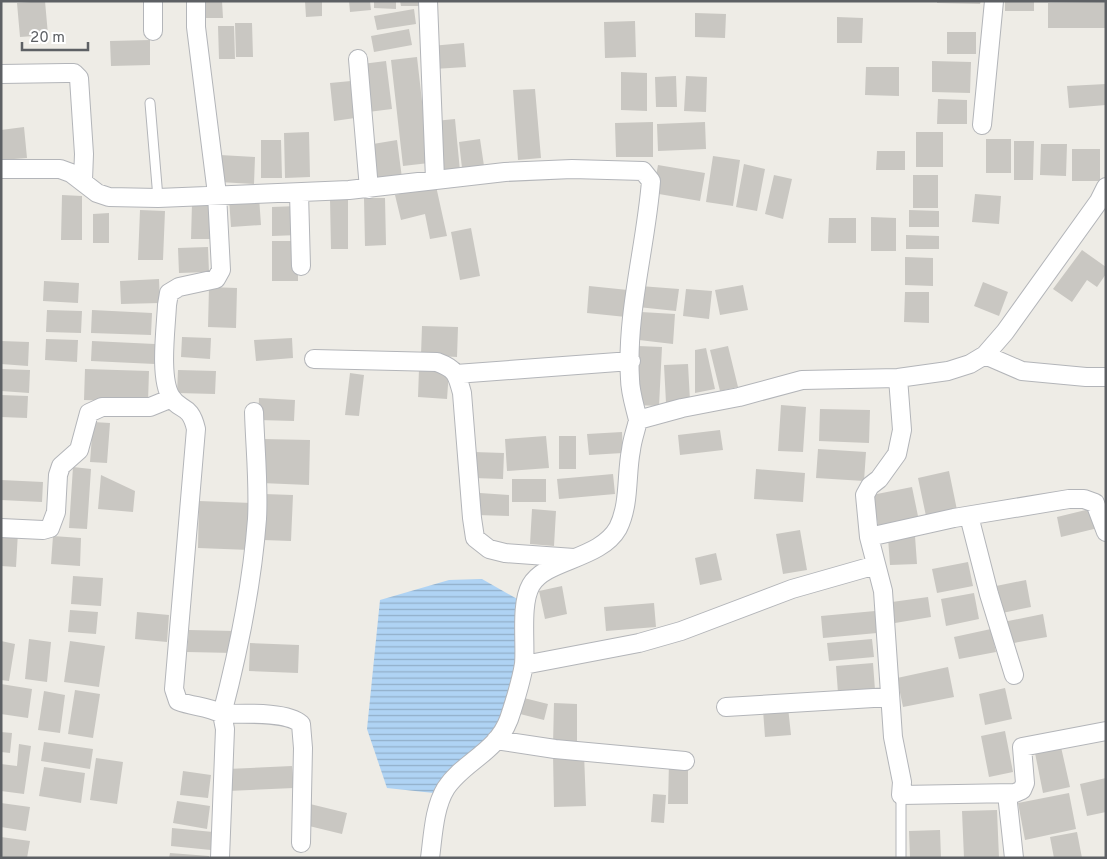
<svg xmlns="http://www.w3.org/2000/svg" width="1107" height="859" font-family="Overpass,sans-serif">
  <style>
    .water { fill: url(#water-rules) }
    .building { fill: #c9c7c2 }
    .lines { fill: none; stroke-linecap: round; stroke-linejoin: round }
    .lane-casing { stroke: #b3b5b9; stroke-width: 11 }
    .street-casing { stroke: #b3b5b9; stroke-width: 20 }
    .lane { stroke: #fff; stroke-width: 9 }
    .street { stroke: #fff; stroke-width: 18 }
  </style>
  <defs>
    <pattern id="water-rules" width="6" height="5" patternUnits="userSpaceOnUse" patternTransform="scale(1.25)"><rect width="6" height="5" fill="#afd3f4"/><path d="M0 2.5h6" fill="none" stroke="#92afc9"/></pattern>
  </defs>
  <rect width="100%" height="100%" fill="#eeece6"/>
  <path class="water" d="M482,579L519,600L513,716L481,767L443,794L387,788L367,729L380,600L449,580Z"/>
  <path class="building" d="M45,1L48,35L20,37L17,3Z
    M196,1H222L223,18H197Z
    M305,1H322V16L306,17Z
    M349,1H370L371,10L350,12Z
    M374,1H396V9L374,8Z
    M400,1H420V6H401Z
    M937,1H981L980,4L937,3Z
    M1005,1H1034V11H1005Z
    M1106,2V28H1048V3Z
    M414,9L416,24L377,30L374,16Z
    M695,13L726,14L725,38L695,37Z
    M837,17L863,18L862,43H837Z
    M635,21L636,57L605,58L604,22Z
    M235,23H252L253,57H236Z
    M218,26H234L235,59H219Z
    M409,29L412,45L374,52L371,36Z
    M947,32H976V54H947Z
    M150,40V65L111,66L110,41Z
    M464,43L466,67L434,69L431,46Z
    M417,57L429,163L403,166L391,60Z
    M386,61L392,109L368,112L362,64Z
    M932,61L971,62L970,93L932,92Z
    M866,67H899V96L865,95Z
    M621,72L647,73V111L621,110Z
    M676,76L677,107H656L655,77Z
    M686,76L707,77L706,112L684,111Z
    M351,81L355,118L334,121L330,83Z
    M1106,84V105L1069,108L1067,86Z
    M535,89L541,158L518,160L513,90Z
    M938,99L967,100V124H937Z
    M455,119L460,171L440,173L435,121Z
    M653,122V157H616L615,123Z
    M705,122L706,149L658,151L657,124Z
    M24,127L27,158L1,160V130Z
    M309,132L310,177L285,178L284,133Z
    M916,132H943V167H916Z
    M480,139L484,166L462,168L459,142Z
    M986,139H1011V173H986Z
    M261,140H281L282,178H261Z
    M397,140L402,178L376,182L373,144Z
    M1014,141H1034L1033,180H1014Z
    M1041,144H1067L1066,176L1040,175Z
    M1072,149H1100V181H1072Z
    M877,151H905V170H876Z
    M220,155L255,157L254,184L219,182Z
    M713,156L740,160L733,206L706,202Z
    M744,164L765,169L757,211L736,207Z
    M658,165L705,173L700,201L653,193Z
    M774,175L792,179L783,219L765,214Z
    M913,175H938V208H913Z
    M436,186L447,236L430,239L425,214L401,220L395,195Z
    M975,194L1001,196L999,224L972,222Z
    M62,195L82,196V240H61Z
    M259,197L261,225L231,227L229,199Z
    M364,198H385L386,245L365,246Z
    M330,199H348V249H331Z
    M192,203L211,204L210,239H191Z
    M298,206L299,235L272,236V207Z
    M140,210L165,211L163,260H138Z
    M909,210L939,211V227H909Z
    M109,213V243H93V214Z
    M871,217L896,218V251H871Z
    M829,218H856V243H828Z
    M471,228L480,276L460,280L451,232Z
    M906,235L939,236V249H906Z
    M272,241H298V281H272Z
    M208,247L209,272L179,273L178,248Z
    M1082,250L1106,267V274L1097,287L1087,280L1072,302L1053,289Z
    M905,257L933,258V286L905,285Z
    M159,279L160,303L121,304L120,281Z
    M44,281L79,283L78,303L43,301Z
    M983,282L1008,292L999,316L974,306Z
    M743,285L748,310L720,315L715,290Z
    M589,286L628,290L626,317L587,313Z
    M640,286L679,289L676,311L638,307Z
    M209,287L237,288L236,328L208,327Z
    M686,289L712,291L709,319L683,316Z
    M905,292H929V323L904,322Z
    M47,310L82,311L81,333L46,332Z
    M92,310L152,313L151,335L91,333Z
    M641,312L675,314L673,344L639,340Z
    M422,326L458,327L457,357L421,355Z
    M182,337L211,338L210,359L181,357Z
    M292,338L293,358L256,361L254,340Z
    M46,339L78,340L77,362L45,360Z
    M1,341L29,342L28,366L1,364Z
    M92,341L155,344V364L91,361Z
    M638,346L662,347L659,406L635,405Z
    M728,346L738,387L720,391L710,350Z
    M706,348L715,389L695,393V350Z
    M688,364L690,401L666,403L664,365Z
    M1,369L30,370L29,393L1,391Z
    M85,369L149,371L148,402L84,400Z
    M419,369L449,371L447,399L418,397Z
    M178,370L216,371L215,394L177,393Z
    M350,373L364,375L359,416L345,415Z
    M1,395L28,396L27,418L1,417Z
    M259,398L295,400L294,421L258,420Z
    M781,405L806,407L803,452L778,451Z
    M820,409L870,410L869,443L819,441Z
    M93,422L110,423L107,463L90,462Z
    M720,430L723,450L680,455L678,435Z
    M622,432L623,453L589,455L587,434Z
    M546,436L549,468L507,471L505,439Z
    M559,436H576V469H559Z
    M263,439L310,440L309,485L261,483Z
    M818,449L866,452L864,481L816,478Z
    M474,452L504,453L503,479L473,478Z
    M73,467L91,469L87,529L69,528Z
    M756,469L805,473L803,502L754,499Z
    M949,471L957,510L926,516L918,478Z
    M613,474L615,494L559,499L557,479Z
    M101,475L135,491L133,512L98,509Z
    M512,479H546V502H512Z
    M1,480L43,482L42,502L1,500Z
    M912,487L919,521L879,529L872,495Z
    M480,493L509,495V516L477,515Z
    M264,494L293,495L291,541L263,540Z
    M199,501L252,503L250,550L198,548Z
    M1094,508L1098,528L1061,537L1057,517Z
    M532,509L556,511L554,546L530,544Z
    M800,530L807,570L783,574L776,534Z
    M1,531L18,532L16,567L1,566Z
    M53,536L81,538L80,566L51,564Z
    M915,536L917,564L890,565L888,538Z
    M716,553L722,580L700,585L695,558Z
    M968,562L973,586L937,593L932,569Z
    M73,576L103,578L101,606L71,604Z
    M1026,580L1031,607L1002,613L996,586Z
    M562,586L567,614L545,619L539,591Z
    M974,593L979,619L946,626L941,599Z
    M928,597L931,617L895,623L892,602Z
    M654,603L656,627L606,631L604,607Z
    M70,610L98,612L96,634L68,632Z
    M875,611L877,633L823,638L821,616Z
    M137,612L169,615L167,642L135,639Z
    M1043,614L1047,637L1008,644L1003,622Z
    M991,629L996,652L959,659L954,637Z
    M189,630L235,631L234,653L187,652Z
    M29,639L51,642L47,682L25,679Z
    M872,639L874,657L829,661L827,643Z
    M1,641L15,644L9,681L1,680Z
    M70,641L105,646L99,687L64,682Z
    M250,643L299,645L298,673L249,671Z
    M873,663L875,690L838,693L836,666Z
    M948,667L954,697L903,707L897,678Z
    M1,684L32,689L28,718L1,714Z
    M1005,688L1012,719L985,725L979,694Z
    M75,690L100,694L93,738L68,734Z
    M44,691L65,695L60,733L38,730Z
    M524,698L548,704L544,720L520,714Z
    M554,703L577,704V745H553Z
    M788,707L791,735L765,737L763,710Z
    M1005,731L1013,772L989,777L981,736Z
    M1,732L12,733L10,753L1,752Z
    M44,742L93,749L90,769L41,761Z
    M19,744L31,746L24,794L1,791V764L17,766Z
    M1061,747L1070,787L1043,793L1035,753Z
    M584,753L586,806L554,807L553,754Z
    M96,758L123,762L117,804L90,800Z
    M669,762H688V804H668Z
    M292,766L294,788L228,791L227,769Z
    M44,767L85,773L81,803L39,796Z
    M183,771L211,775L208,798L180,795Z
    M1106,778V812L1087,816L1080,784Z
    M1069,793L1076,829L1025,840L1018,803Z
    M653,794L666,795L664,823L651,822Z
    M177,801L210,806L207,829L173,823Z
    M1,803L30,807L26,831L1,827Z
    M310,804L347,813L342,834L305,825Z
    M997,810L999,858H964L962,811Z
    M172,828L213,832L211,850L171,846Z
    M940,830L941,858H910L909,831Z
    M1077,832L1082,858H1054L1050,837Z
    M1,837L30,841L27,858H1Z
    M170,853L209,856V858H169Z"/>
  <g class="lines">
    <g class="lane-casing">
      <path id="lane" d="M150,103L158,198
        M901,795V858"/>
    </g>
    <g class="street-casing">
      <path id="street" d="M153,1V31
        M196,1V27L217,194L221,270L216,279L179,287L169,293L167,305C166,328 159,378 171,397C180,412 190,403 196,429L174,689L178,701C193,707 208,706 222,714L225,729L220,858
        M428,1L435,179
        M358,59L369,189
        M1,74L66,73H74L79,78L84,154L83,180
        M982,125L994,1
        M1,169H60L71,173L97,193L109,197L158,198L349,190L505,172L572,169L643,171L651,181C646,246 626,313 630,379C630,392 635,407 638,420
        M299,193L301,266
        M985,355L1022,371L1086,377H1106
        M314,359L437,362C456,369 457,374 462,393L472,518L475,538L489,549L505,553L574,558
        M456,374L631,361
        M898,378L902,430L897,454L879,479L870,486L865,495L869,537L883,591L893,737L902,782L901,795L1015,793L1022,790L1025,783L1022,747L1106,731
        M254,412C255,447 259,484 257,519C252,585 239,649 222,714C242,714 287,711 301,724L303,748L301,843
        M969,516L989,594L1014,675
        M1,528L43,530L50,528L56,512L58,475L61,466L79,450L89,413L102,407H150L172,398
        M869,537L954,518L1069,499H1084L1095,503L1106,532
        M524,665L639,643L681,631L792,589L876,565
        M726,707L890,697
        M496,740L555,749L685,761
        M1007,794L1014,858
        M430,858C433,836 434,807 446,788C463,762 497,752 509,719C515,701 521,683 524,664C526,643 520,604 531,585C546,559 600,560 618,528C630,504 626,475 631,450C632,440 636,430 638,420L682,408L739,397L802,380L898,378L948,371L970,364L985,355L1005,332L1099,201L1106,187"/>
    </g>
    <use href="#lane" class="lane"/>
    <use href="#street" class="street"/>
  </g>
  <rect width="1107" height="859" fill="none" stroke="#5d6064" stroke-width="5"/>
  <path d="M22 42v8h66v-8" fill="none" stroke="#5d6064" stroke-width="2.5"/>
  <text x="30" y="42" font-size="15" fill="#5d6064" stroke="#ffffff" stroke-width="4" paint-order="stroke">20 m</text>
</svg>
